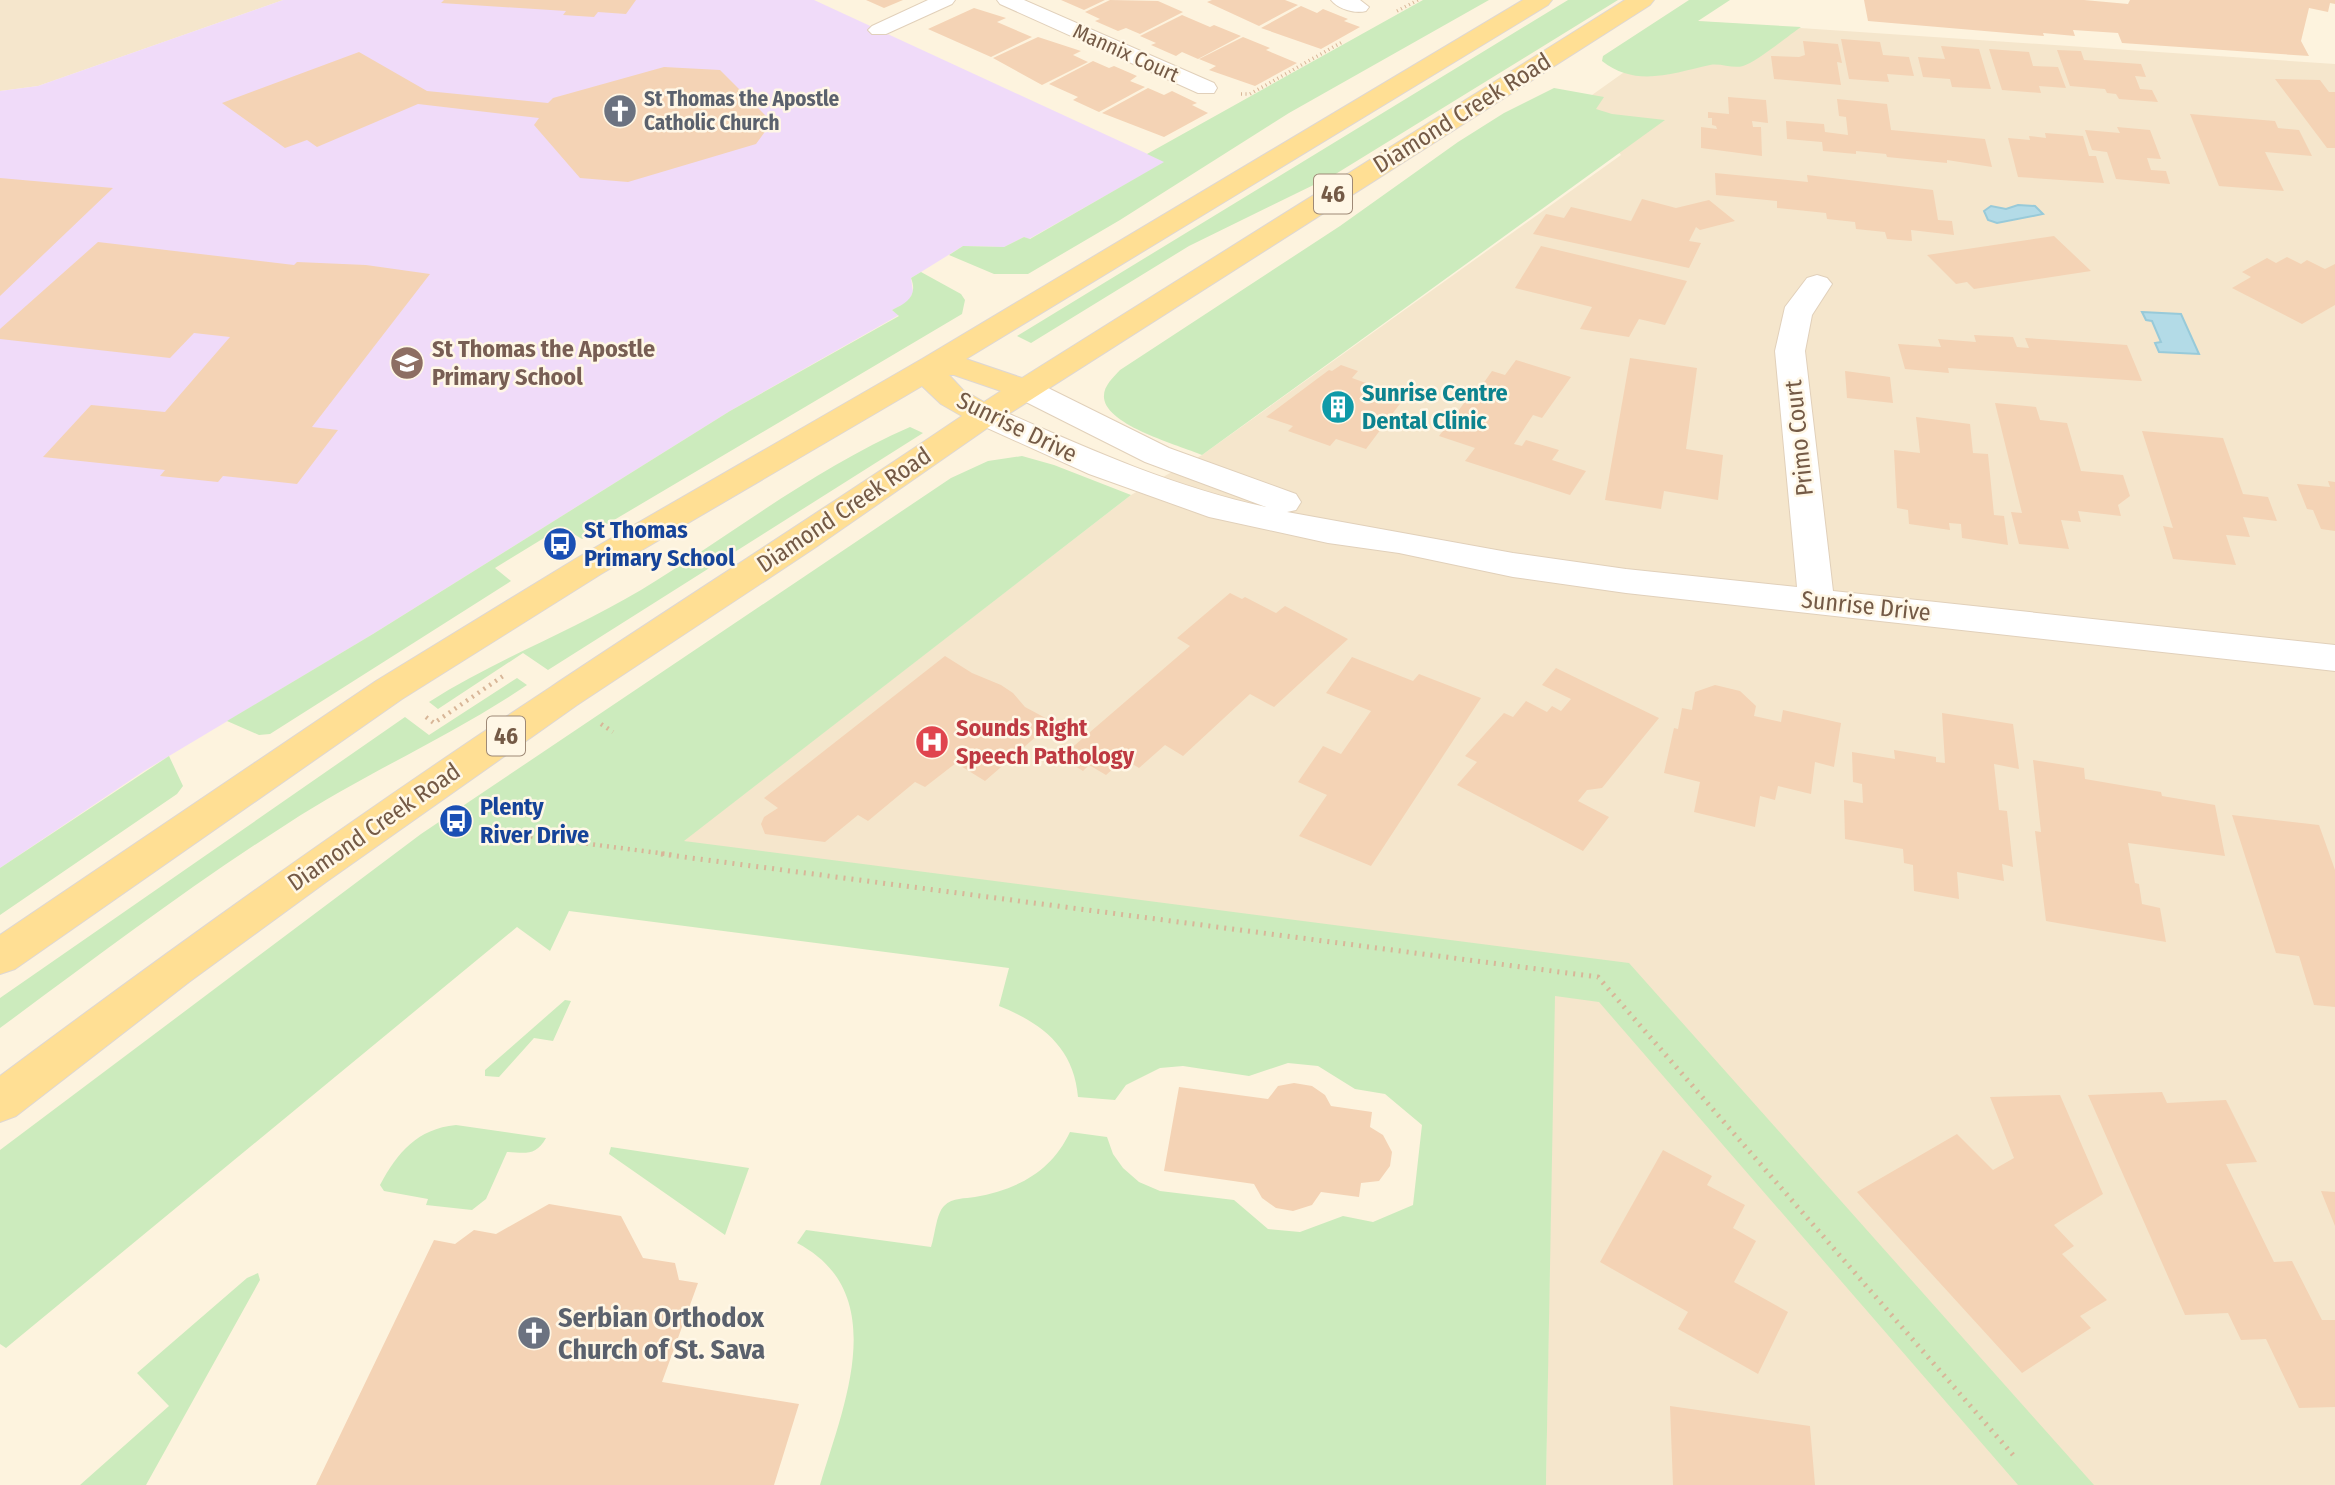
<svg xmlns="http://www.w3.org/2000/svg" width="2335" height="1485" font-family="'Fira Sans Condensed',sans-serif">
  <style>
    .residential { fill: #f5e6cc }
    .education { fill: #f0dbf9 }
    .green { fill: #ccebbd }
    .water { fill: #b3dbe7; stroke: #98cad9; stroke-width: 2 }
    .building { fill: #f4d3b5 }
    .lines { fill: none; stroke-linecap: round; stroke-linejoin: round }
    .lane-casing { stroke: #e1d0ba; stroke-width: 2 }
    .street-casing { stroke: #e1d0ba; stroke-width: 2 }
    .primary-casing { stroke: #ded7d3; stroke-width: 2 }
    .path-far2 { stroke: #d8b698; stroke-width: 3.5; stroke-dasharray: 1 3.5; stroke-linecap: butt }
    .path-far1 { stroke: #d8b698; stroke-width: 4.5; stroke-dasharray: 2 5; stroke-linecap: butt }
    .path { stroke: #d8b698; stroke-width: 5; stroke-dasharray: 2 6; stroke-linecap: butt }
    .lane { fill: #fff; fill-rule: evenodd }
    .street { fill: #fff; fill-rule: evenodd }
    .primary { fill: #ffdf94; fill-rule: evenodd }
    .labels { text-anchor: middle; stroke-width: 5; stroke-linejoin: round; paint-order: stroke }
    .far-street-label { font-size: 21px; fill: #745a46; stroke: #fff7e6 }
    .far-worship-label { font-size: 21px; font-weight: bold; fill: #5b616d; stroke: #fff7e6; text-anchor: start }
    .shield { fill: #fff7e6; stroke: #9e8976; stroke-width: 2 }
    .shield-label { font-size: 23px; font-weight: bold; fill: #745a46 }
    .street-label { font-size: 24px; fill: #745a46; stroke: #fff7e6 }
    .education-label { font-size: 24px; font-weight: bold; fill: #785e54; stroke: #fff7e6; text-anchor: start }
    .culture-label { font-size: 24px; font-weight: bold; fill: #0d838f; stroke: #fff7e6; text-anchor: start }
    .transit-label { font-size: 24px; font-weight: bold; fill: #164399; stroke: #fff7e6; text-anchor: start }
    .health-label { font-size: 24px; font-weight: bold; fill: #be3a42; stroke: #fff7e6; text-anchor: start }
    .near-worship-label { font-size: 28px; font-weight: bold; fill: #5b616d; stroke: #fff7e6; text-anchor: start }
  </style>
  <rect width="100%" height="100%" fill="#fdf3de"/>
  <path class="residential" d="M0,0H283L38,86L0,91Z
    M1696,21L2335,64V1485H1546L1554,996L683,841L1131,495L1202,455L1621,155L1575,97L1592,95Z"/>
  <path class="education" d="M283,0H814L1165,162L1029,239L1024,237L1004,247L963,246L921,272L911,278L913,292L908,302L892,310L899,315L730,411L373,634L144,771L0,868V91L38,86Z"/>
  <path class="green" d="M1423,0H1489L1289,113L1120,220L1028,274H994L949,255L963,246L1004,247L1024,237L1030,239L1164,162L1147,154Z
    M1568,0H1618L1334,175L1189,246L1031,343L1017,336Z
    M1689,0H1730L1698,21L1801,27C1788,36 1755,63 1743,66C1733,69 1721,63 1710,65C1673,73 1636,88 1602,61L1603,56Z
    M1554,88L1604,97L1596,109L1612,114L1665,120L1202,455C1179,445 1107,426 1104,398C1103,386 1113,378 1120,370L1340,226L1458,142L1504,113Z
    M921,272L961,294L965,300L962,314L582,539L562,527L495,568L511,581L270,734L259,735L227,721L373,634L730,411L899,316L892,310C907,303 918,296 911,278Z
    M910,427L923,433L548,670L523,653L438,709L429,702C497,659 572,631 641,590C729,536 816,468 910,427Z
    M1022,456L1054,465L1131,495L684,841L1629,963L2094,1485H2018L1599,1002L1555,996L1546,1485H820C843,1407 893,1293 797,1243L806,1230L931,1247C935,1236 936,1214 944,1206C953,1197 965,1199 975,1197C1018,1189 1051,1172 1070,1132L1107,1137L1113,1154L1123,1168L1139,1182L1160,1191L1234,1200L1268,1229L1300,1232L1343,1216L1373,1222L1413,1205L1422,1125L1385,1094L1355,1089L1318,1066L1288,1063L1249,1076L1183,1066L1160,1068L1126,1085L1115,1100L1078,1097C1074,1048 1042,1023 999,1006L1009,968L569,911L550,951L517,927L6,1348L0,1344V1150L421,834L951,478L988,461Z
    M517,678L527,685C450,737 365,773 287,824C188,887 94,959 0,1028V998L405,717L429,735Z
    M169,756L183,786L177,794L0,915V868Z
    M565,1000L571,1001L553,1041L534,1038L499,1077L485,1076V1070Z
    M456,1125L546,1138C536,1156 526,1153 507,1152L486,1199L472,1210L426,1205L428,1199L384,1191L380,1185C398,1152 417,1129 456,1125Z
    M611,1147L749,1168L725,1235L609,1154Z
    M258,1273L260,1280L146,1485H80L169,1406L137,1373L247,1278Z"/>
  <path class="water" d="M2018,205L2035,206L2043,214L1997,223L1988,220L1984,211L1991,206L2006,209Z
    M2142,312L2181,314L2199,354L2159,352L2155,343L2161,342L2152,321L2146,320Z"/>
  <path class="building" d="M444,0H636L626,14L598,12L594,17L563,15L566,11L441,3Z
    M866,0H903L884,8Z
    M1061,0H1105L1084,10Z
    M1110,0L1158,1L1183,12L1140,34L1126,28L1118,31L1095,21L1100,19L1085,12Z
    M1212,0H1285L1298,5L1259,26L1207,2Z
    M1864,0H2084L2128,4L2130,0H2335V4L2330,3L2328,12L2309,8L2301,41L2309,56L2122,43L2118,33L2073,30L2075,36L2043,33L2044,36L1868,21Z
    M1301,6L1317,13L1323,9L1348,19L1344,21L1360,27L1321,49L1261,28Z
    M974,8L1006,18L997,22L1032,37L991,57L928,29Z
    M1182,15L1210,27L1214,25L1241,36L1198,59L1182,52L1176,56L1151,45L1156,43L1140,36Z
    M1038,37L1081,51L1073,55L1088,62L1042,85L993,58Z
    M1243,37L1270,48L1266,50L1297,63L1255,86L1209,70L1216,66L1199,59Z
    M1841,39L1880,42L1883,55L1909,57L1914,76L1887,74L1889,82L1849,79Z
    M1803,41L1838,44L1842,63L1837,62L1841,85L1774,79L1771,56L1799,57L1805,55Z
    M1941,46L1979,49L1991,89L1952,87L1950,79L1923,77L1918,57L1945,59Z
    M1989,49L2029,52L2033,66L2058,67L2066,88L2039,86L2041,93L2002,90Z
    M2057,50L2081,51L2084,60L2141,64L2146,77L2135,76L2140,89L2152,90L2158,102L2119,99L2116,94L2107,93L2105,89L2070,86Z
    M359,52L427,91L548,103L553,98L664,67L720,70L772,122L756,144L628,182L580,178L534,125L539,118L418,104L317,147L307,140L285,148L222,103Z
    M1093,61L1109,68L1114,66L1137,76L1130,81L1145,87L1099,112L1073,100L1078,97L1049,84Z
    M2275,79L2320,80L2329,92H2335V148H2327Z
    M1148,88L1164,95L1172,91L1197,103L1192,105L1208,113L1164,137L1102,113Z
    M1728,97L1766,100L1768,123L1752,121L1753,127H1761L1762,156L1701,148V127L1717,129L1716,126L1712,125V118H1708V112L1729,114Z
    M1837,99L1887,104L1891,130L1985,139L1992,167L1947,160V163L1887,157L1886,154L1856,151V154L1823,151L1822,142L1787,139L1786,121L1824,124L1825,132L1848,135L1846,117L1839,116Z
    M2190,114L2275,121L2278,128L2299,130L2312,156L2265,152L2284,191L2219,186Z
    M2117,127L2150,130L2161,159L2147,158L2151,170L2166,171L2170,184L2116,179L2107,152L2092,150L2085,130L2120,133Z
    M2045,133L2083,136L2089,156H2096L2104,183L2018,177L2008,138L2030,140L2029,136L2046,138Z
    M1715,173L1808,182L1807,175L1933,190L1938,220L1952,221L1954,235L1911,230L1912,241L1887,239L1885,232L1856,229L1855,222L1827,219L1826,213L1777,208V201L1716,195Z
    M0,178L113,188L0,296Z
    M1642,199L1676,208L1709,200L1735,221L1700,230L1696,227L1689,241L1701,243L1689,268L1533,234L1546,214L1564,218L1571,207L1631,221Z
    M2054,236L2091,271L1974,289L1967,282L1956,284L1927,255Z
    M98,242L294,265L297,262L366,265L430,274L312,427L338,430L297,484L223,476L218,482L160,476L165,470L43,457L91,405L165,412L230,337L194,333L170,358L0,339V329Z
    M1541,246L1687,281L1665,325L1639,319L1629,337L1580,329L1592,307L1515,288Z
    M2287,257L2301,264L2307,260L2325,269L2335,264V305L2302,324L2232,288L2251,277L2242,272L2267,258L2276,263Z
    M1974,335L2013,337L2017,347L2029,348L2025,338L2127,345L2142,381L1948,368L1949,373L1905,369L1898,344L1941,347L1938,339L1976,342Z
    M1630,358L1697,368L1686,449L1723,455L1718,500L1664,491L1661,509L1605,500Z
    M1516,360L1571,377L1542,418L1533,415L1514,444L1522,446L1526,440L1559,450L1552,460L1586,471L1570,495L1465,461L1475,448L1439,436L1474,390L1478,391L1492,371L1505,375Z
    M1341,365L1358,371L1352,378L1405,397L1366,449L1336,439L1330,446L1288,431L1293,426L1266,417L1329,370L1332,371Z
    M1845,371L1890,377L1893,403L1847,398Z
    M1995,403L2036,407L2040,420L2067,423L2081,471L2123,475L2130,496L2118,505L2121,516L2078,511L2081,522L2061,520L2069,549L2019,544L2011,512L2022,513Z
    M1916,417L1970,424L1973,453L1988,454L1994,515L2004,516L2008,545L1962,538L1961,524L1949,523L1950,530L1909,524L1908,510L1897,508L1894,450L1920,453Z
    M2142,431L2223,438L2243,494L2268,497L2277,521L2243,517L2250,537L2226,535L2236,565L2173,559L2163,526L2173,528Z
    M2328,481L2335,482V531L2321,529L2313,510L2307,509L2297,484L2330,487Z
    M1230,593L1242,599L1245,597L1276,613L1285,606L1348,639L1274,707L1250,694L1183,756L1165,745L1139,768L1124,759L1106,775L1089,765L1083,771L1061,757L1190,646L1177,638Z
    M945,656L972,673L1001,685L1013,693L1025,707L1053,722L985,781L956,763L925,787L915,782L868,821L858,815L825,842L765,834L761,824L764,817L778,808L764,798Z
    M1352,657L1413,681L1419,674L1481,698L1371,866L1299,836L1327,795L1298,782L1323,746L1341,754L1371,711L1326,693Z
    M1556,668L1659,718L1602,788L1587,790L1578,801L1609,817L1583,851L1457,785L1477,762L1465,756L1504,713L1513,717L1526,701L1547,712L1552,706L1561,711L1571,699L1542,685Z
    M1715,685L1740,691L1756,706L1754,716L1781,722L1783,710L1841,723L1834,767L1815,762L1811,794L1778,786L1775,800L1760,796L1755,827L1694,812L1700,782L1664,773L1674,728L1678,729L1682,708L1692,710L1695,692Z
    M1942,713L2013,724L2019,769L1994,764L1999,810L2007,811L2013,867L2002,864L2004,881L1957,872L1959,899L1914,891L1913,865L1904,863L1903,849L1845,839L1844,800L1863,803L1862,784L1853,782L1852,752L1895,759L1894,750L1936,757V762L1945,763Z
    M2033,760L2084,768L2085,779L2161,792L2162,796L2215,805L2225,856L2128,843L2135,883L2139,884L2142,904L2160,908L2166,942L2046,921L2035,831L2041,832Z
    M2232,815L2319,825L2335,870V1007L2314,1005L2299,956L2276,953Z
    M1294,1083L1312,1086L1325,1095L1331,1106L1372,1112L1370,1127L1383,1135L1392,1152L1390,1166L1379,1181L1361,1183L1359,1197L1321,1192L1312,1205L1293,1211L1276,1208L1262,1198L1254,1184L1164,1171L1179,1087L1268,1099L1278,1086Z
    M2162,1092L2167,1103L2226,1100L2257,1162L2226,1164L2274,1262L2292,1261L2322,1320H2335V1407L2299,1408L2266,1339L2241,1340L2228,1313L2185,1315L2088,1095Z
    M2060,1095L2103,1194L2054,1225L2074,1246L2062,1254L2107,1300L2080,1316L2091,1328L2022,1373L1857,1192L1957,1134L1993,1170L2014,1158L1990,1097Z
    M1663,1150L1712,1176L1707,1185L1745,1205L1733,1228L1756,1241L1734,1282L1788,1312L1758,1374L1678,1329L1688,1312L1600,1262Z
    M2321,1191L2335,1192V1226Z
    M549,1204L621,1216L643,1258L675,1263L679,1280L698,1283L662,1382L799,1404L774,1485H316L434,1240L455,1244L474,1230L496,1234Z
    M1670,1406L1810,1426L1815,1485H1673Z"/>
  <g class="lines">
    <g class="lane-casing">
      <path id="lane" d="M928,0H955L952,4L886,34H872L868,30L872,26Z
        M997,0H1024L1214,83L1217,88L1214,93H1198L1000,4Z
        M1331,0H1360L1369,7L1366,11C1355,14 1338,9 1331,0Z"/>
    </g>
    <g class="street-casing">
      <path id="street" d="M1817,275L1827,278L1832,284L1812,315L1805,351L1833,591L2335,645V671L1626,593L1513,577L1399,553L1328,543L1209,517L1089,474L974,422L969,415L974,408L985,405L996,408C1084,447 1172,487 1266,507L1145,462L1014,396L1009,389L1014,382L1025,380L1036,382L1169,448L1296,494L1301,502L1296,510L1287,512L1513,553L1626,569L1797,587L1775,351L1785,307L1807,278Z"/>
    </g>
    <g class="primary-casing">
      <path id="primary" d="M1523,0H1552L1548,5L966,359L1022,378L1625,0H1654L1650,5L996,422L816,547L577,705L326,882L189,982L16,1116L0,1122V1076C180,942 363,811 551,687C688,596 826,508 962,416L941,404L922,386L601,574L402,699L15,969L0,974V935L376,681L577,558L922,359ZM949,375H954L1001,391L984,402L963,390Z"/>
    </g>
    <path class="path-far2" d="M1397,11L1418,0
      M1241,94H1250L1344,41"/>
    <path class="path-far1" d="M426,717L434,723L506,674
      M601,724L613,732
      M482,830L674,855"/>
    <path class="path" d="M661,854L1598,977L2013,1455"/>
    <use href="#lane" class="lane"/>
    <use href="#street" class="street"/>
    <use href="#primary" class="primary"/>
  </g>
  <defs>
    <g id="church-disc" transform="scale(1.75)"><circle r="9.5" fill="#6b7280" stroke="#fff7e6"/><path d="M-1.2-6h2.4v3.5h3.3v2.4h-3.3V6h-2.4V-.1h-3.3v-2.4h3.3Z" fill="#fff"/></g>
    <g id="school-disc" transform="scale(1.75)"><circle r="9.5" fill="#8d6e63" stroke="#fff7e6"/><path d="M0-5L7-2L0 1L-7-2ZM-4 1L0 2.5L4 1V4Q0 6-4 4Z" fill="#fff"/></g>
    <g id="building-disc" transform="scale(1.75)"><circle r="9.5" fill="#0f9aa8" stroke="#fff7e6"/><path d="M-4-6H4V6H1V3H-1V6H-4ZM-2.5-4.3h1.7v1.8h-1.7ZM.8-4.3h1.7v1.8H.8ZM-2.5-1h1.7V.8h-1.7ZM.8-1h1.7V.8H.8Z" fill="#fff"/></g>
    <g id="bus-disc" transform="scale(1.75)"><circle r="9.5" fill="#1a4fb4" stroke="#fff7e6"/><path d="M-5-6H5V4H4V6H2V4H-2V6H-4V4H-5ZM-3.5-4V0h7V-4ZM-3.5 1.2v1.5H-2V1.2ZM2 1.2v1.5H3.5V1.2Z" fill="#fff"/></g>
    <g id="hospital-disc" transform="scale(1.75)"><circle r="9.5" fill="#e0444e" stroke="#fff7e6"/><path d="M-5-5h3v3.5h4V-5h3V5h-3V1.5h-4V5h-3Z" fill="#fff"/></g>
  </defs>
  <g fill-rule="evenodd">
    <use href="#church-disc" x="620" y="111"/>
    <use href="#school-disc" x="407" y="363"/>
    <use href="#building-disc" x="1338" y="407"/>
    <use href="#bus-disc" x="560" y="544"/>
    <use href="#hospital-disc" x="932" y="742"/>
    <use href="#bus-disc" x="456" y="821"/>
    <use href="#church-disc" x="534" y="1333"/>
  </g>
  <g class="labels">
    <g class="far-street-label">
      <text transform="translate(1126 53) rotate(24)" y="7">Mannix Court</text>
    </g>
    <g class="far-worship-label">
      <text x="644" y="106">St Thomas the Apostle<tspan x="644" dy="24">Catholic Church</tspan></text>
    </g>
    <g class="shield">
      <rect x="1314" y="174.5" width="38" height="39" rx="5"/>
      <rect x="487" y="716.5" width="38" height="39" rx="5"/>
    </g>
    <g class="shield-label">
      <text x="1333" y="202">46</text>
      <text x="506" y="744">46</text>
    </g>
    <g class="street-label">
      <text transform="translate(1462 113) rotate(-32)" y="8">Diamond Creek Road</text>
      <text transform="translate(1017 427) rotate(26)" y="8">Sunrise Drive</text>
      <text transform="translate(1799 438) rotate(-96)" y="8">Primo Court</text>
      <text transform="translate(844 510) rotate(-34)" y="8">Diamond Creek Road</text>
      <text transform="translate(1866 606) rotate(6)" y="8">Sunrise Drive</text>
      <text transform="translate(374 827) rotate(-35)" y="8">Diamond Creek Road</text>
    </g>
    <g class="education-label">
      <text x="432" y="357">St Thomas the Apostle<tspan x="432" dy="28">Primary School</tspan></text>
    </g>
    <g class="culture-label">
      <text x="1362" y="401">Sunrise Centre<tspan x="1362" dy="28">Dental Clinic</tspan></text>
    </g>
    <g class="transit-label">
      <text x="584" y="538">St Thomas<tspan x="584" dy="28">Primary School</tspan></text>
      <text x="480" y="815">Plenty<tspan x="480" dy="28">River Drive</tspan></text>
    </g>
    <g class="health-label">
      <text x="956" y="736">Sounds Right<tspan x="956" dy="28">Speech Pathology</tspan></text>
    </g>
    <g class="near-worship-label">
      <text x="558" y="1327">Serbian Orthodox<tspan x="558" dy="32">Church of St. Sava</tspan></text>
    </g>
  </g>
</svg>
